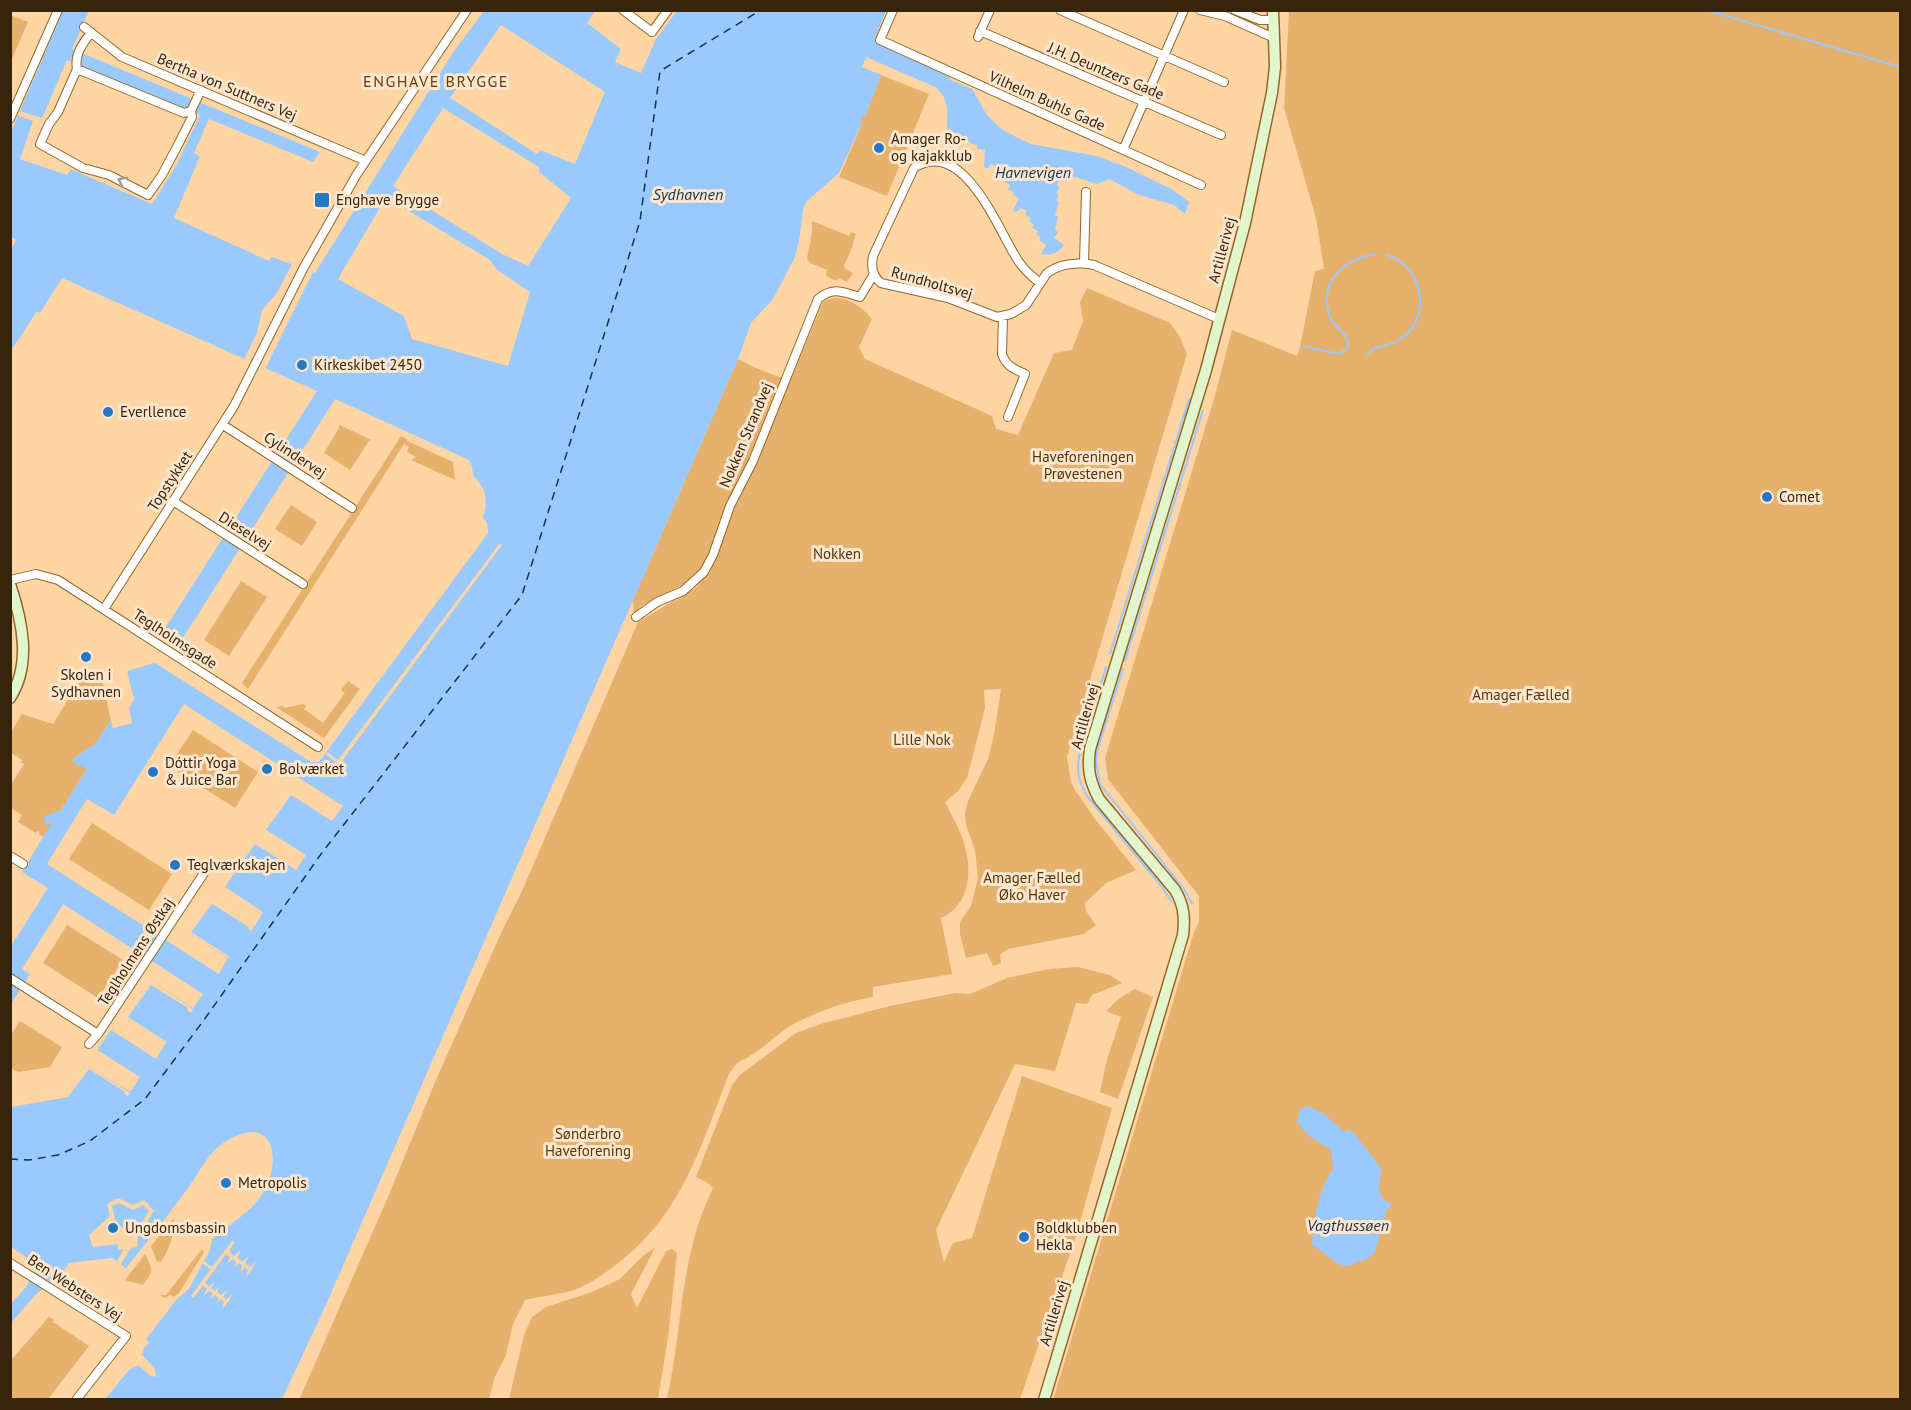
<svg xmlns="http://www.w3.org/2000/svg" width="1911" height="1410" font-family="'PT Sans',sans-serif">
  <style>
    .green { fill: #e6b06d }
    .water { fill: #9ac9fd; fill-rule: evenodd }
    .pier { fill: #ffd5a4; fill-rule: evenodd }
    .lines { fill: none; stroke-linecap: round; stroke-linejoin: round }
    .stream { stroke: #9ac9fd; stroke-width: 2 }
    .ferry { stroke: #113354; stroke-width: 1.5; stroke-dasharray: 8 6; stroke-linecap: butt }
    .street-casing { stroke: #956626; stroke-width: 10 }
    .secondary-casing { stroke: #956626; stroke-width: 13 }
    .street { stroke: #fff; stroke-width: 8 }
    .secondary { stroke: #e2f6ce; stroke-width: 10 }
    .oneway { stroke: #a59c91 }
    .poi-dot { fill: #2478c6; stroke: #fce6ce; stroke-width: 2 }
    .labels { text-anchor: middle; stroke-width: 6; stroke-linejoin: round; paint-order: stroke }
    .street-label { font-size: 15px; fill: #38240a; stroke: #fce6ce }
    .poi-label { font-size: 15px; fill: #38240a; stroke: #fce6ce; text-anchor: start }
    .park-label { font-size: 15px; fill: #55370b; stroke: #fce6ce }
    .neighbourhood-label { font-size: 16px; letter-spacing: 1.5px; fill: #63400e; stroke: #fce6ce }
    .water-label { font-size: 16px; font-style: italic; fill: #113354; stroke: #fce6ce }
  </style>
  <rect width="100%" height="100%" fill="#ffd5a4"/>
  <path class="green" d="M1289,11H1900V1399L1053,1400L1194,932L1199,922V896L1108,779L1105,758L1216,392L1232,330L1297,356L1300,347L1315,271L1324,269L1316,218L1284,108Z
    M11,15L28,22L11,61Z
    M881,75L929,94L887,196L839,177L862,124L860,122L863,115L865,116Z
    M812,221L849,236L851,232L856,234L850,253L844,265L845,269L853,273L847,282L838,278L837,281L826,276L827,270L810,263L807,258L812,233Z
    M1087,288L1170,323L1180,337L1187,354L1067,757L1071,782L1075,790L1095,819L1136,870L1106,883L1085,903L1086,911L1096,925L1084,934L1008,949L1000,955L1001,963L993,966L987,953L966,958L960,934V922L971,906L978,878L975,850L966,825L965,813L968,801L988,759L994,735L1001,689L984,690L985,708L967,778L958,791L945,802C951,815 959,827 963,840C973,868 971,905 941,918L952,974L873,987V997C845,1002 815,1012 790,1026C777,1034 766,1046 753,1054C740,1063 738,1059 729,1074C700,1148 681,1218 613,1267C601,1276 588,1285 574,1290C559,1295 540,1296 525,1300L513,1324L506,1355L495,1377L489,1399L299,1400L388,1197L436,1080L501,933L522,891L638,622L697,587L712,565L732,512L757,462L823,302C841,291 860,305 872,319L859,347L865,359L992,416L996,429L1018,435L1054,353L1072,350L1083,321L1080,302Z
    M738,359L758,369L782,378L742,476L725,509L712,546L700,571L686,583L643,605L634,613L633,600Z
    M339,425L372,440L369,441L350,470L324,453L339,428Z
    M401,436L407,439V441L453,462L455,480L411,460L416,457L407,452L409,447L404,444L248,689L242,683Z
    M291,505L317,522L302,546L275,529Z
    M241,581L267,597L229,656L204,640Z
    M101,676L111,720L95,744L76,756L87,769L61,810L45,825L47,823L52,824L43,837L39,834L40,832L37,831L36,833L18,822L22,815L11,808L10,786L24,764L21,762L22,760L10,752L11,732L22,714L53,724L79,682Z
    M348,681L360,689L324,738L276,707L283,706L284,708L303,704L306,706L304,709L323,723L345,693L341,690Z
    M193,730L258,772L235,808L169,766Z
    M92,823L172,874L149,910L69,859Z
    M67,925L123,960L98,998L43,963Z
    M1078,967L1110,975L1122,983L1092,995L1087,1004L1076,1003L1055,1071L1015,1064L936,1230L944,1262L953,1243L972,1238L1022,1076L1112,1108L1076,1236L1020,1399H667C683,1327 679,1257 713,1188L706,1182L696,1177L732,1085L740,1075L796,1033L824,1023L890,1006L955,993L970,994L1007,978L1049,969Z
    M1135,989L1153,997L1118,1099L1100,1092L1106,1063L1121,1017L1106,1011L1120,998Z
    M20,1021L62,1047L50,1067L18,1072L11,1068V1035Z
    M174,1218C174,1235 170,1249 160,1263L159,1261L157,1262L151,1246Z
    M655,1248L631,1294L637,1308L666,1251L672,1249L677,1253L668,1338L658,1399H509L524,1335L532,1317L546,1307L592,1292L620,1279L644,1255Z
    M202,1249L204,1252L179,1293L174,1297L170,1295L164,1298L160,1295H166Z
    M145,1254C153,1270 154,1271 143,1285L125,1280Z
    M49,1317L54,1320L53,1322L89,1346L48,1399H11V1360Z"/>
  <path class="water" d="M63,11H89L72,49L320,152L313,162L209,119L194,153L200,156L174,218L269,261L272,257L315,273L454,51L484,11H595L587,23L621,49L615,62L641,73L656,39L677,11H886L874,40L951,75L949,79L951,80L972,89L987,115L1000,128L1016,137L1031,144L1097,156L1126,167L1173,190L1189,202L1185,214L1174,205L1139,195L1109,179L1097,184L1076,177L1068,178L1066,181L1060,179L1057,185L1060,187L1056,193L1059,195L1056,200L1059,202L1055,215L1058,217L1055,230L1058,232L1054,238L1064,245C1058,253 1051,256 1041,254L1046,245L1039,240L1041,238L1036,234L1038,231L1032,228L1034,225L1029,221L1031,218L1025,215L1027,211L1021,208L1016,212L1013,211L1019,198L1013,195L1014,192L1008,189L1010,185L1004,182L1006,179L1000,176L1002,173L996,170L998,167L991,164L987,169L984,167L985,150L977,149V145L971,144V142L964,141V137H958V134L952,133V130L947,129C947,113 950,98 935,87L866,57L862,67L881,75L865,116H863L860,122L862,123L839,173L806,202L803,210L799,241L795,257L773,299L751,323L738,359L325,1307L282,1399H105L129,1370L139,1365L149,1375L156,1377L155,1369L142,1355L144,1348L149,1343L146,1339L177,1299L188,1290L210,1250L212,1239C229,1225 251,1212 263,1193C282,1162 275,1113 228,1140C206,1153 200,1173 185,1192C166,1218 146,1243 126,1268L112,1258L69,1263L59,1278H57L36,1294L11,1323V1304L26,1287L38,1265L11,1247V1102L65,1092L86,1064L130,1092L140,1077L97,1050L111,1030L156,1059L166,1043L122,1016L149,980L193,1008L203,994L63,904L22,969L30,974L11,1004V946L48,888L22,872L51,824L47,823L45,825L44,816L61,810L87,769L72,762L76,756L95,744L111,720L113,728L132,723L129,708L134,699L127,671L155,663L311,762H319L488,533L487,523L483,518L486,505L485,493L481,485L473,475L472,467L469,460L335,399L179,644L162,633L317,391L62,278L40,313L37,311L11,351V250L16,240L11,237V132ZM501,25L605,92L575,164L540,150L537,154L450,98ZM67,60L200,115L177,164L152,204L28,151ZM443,108L539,167V172L571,198L528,266L502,254L393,186ZM386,197L490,260L496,269L530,292L508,366L412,339L404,316L338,279ZM184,704L343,806L332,821L291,795L266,830L306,855L296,870L255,844L225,887L263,912L254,927L209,898L185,931L228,958L219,974L47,864L87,799L114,815Z
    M1307,1106L1323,1113L1344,1132L1347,1130L1354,1133L1381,1168L1379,1187L1381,1197L1391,1204V1207L1387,1209L1375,1252L1366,1260C1356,1261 1354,1265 1346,1266C1338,1267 1322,1250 1312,1245C1314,1220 1318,1189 1333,1169L1331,1150L1309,1136L1297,1122L1299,1110Z"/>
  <path class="pier" d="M19,111L42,118L28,151L71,169L67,175L20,159L33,121L17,115Z
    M292,264L313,272L265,369L244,359L257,333L262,310L277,293Z
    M500,543L502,545L339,765L326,754L327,752L338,760Z
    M209,898L254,927L251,931L248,929L249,927L212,904L191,932L230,957L229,958L185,931Z
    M149,980L193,1009L191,1013L187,1010L188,1008L151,985L128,1017L167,1042L166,1043L122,1016Z
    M86,1064L130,1093L128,1096L124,1094L125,1092L89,1069L68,1097L11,1107V1102L65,1092Z
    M118,1198L133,1205L144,1200L154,1211L138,1237L137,1247L131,1248L121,1264L117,1261L124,1249L118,1250V1244L93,1247L89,1235L110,1216L107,1204ZM119,1203L133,1210L143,1205L149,1211L135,1233L126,1232L115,1220L112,1206Z
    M232,1241L235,1242L229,1251L234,1256L241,1250L237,1258L242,1262L249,1256L245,1263L250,1267L256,1261L252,1269L246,1277L248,1270L245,1267L240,1273L242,1266L239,1263L234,1268L236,1262L233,1259L227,1264L230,1257L226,1254L205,1283L209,1286L215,1282L211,1288L215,1291L220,1285L217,1292L221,1295L227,1290L223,1297L227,1299L232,1294L229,1301L222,1309L224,1302L221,1299L216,1304L219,1298L215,1295L210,1300L213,1293L209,1291L203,1296L207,1289L203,1286L193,1298L191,1296L210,1270L208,1267L200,1262L202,1259L210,1266H213Z"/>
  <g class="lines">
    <path class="stream" d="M1706,10L1900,67
      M1303,346L1339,354C1344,351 1348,349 1348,344C1349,334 1336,329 1332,321C1315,286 1342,258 1376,254
      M1367,355C1375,344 1388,347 1399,340C1419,328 1425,303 1416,282C1411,269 1400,259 1387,255
      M1110,654L1189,399
      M1125,661L1203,410
      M1106,667L1080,752C1076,770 1078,781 1087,796L1162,887L1171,901
      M1123,669L1097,751L1096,762L1100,784L1184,889L1192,904"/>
    <path class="ferry" d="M10,1159L29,1160L58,1155L90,1141L145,1099L204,1020L321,854L522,595L640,221L660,71L761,10"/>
    <g class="street-casing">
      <path id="street" d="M623,10L652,32L668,10
        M893,10L880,40L1201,185
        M1060,10L1224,82
        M1200,10L1225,16L1274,38
        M1235,10L1260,20H1274
        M84,27L122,57L366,161
        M980,31L1221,135
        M91,32C83,44 74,54 77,69L58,112L49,124L40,144L83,168L109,175L148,195L162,175L179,143L192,117L191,111L201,90
        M978,37L990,10
        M77,69L184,113L191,111
        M10,119L58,10
        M1123,150L1184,10
        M1084,263L1086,192
        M1040,283C1031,276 1023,269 1017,259C998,229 963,136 914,168L873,256C871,266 872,276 881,283L948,298L997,317L1011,314L1026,305L1047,273C1061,263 1077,262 1094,265L1219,319
        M1003,316L1002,354C1006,366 1014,369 1025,374L1008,417
        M223,425L352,508
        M173,501L303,584
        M10,580L36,574L58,580L318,747
        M104,609L234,406L304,267L357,174L467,10
        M636,617L657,602L683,591L704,572L713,555L730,506L753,461L818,299C833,286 843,292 860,297L874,274
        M10,856L23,864
        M10,978L98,1034
        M89,1044L98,1034L204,873
        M10,1263L126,1336L76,1400"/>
    </g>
    <g class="secondary-casing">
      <path id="secondary" d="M10,584C22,620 32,664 10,698
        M1044,1400L1183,935C1185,918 1184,905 1175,890L1099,799C1090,782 1087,769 1090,749L1206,370L1245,223L1272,93L1275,67L1273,10"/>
    </g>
    <use href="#street" class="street"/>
    <use href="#secondary" class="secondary"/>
  </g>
  <defs><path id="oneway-chevron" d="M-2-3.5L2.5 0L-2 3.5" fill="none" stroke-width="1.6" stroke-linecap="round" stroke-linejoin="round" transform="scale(1.5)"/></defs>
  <use class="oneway" href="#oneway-chevron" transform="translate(122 181) rotate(-153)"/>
  <g class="poi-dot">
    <circle cx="879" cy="148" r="6"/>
    <rect x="314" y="192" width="16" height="16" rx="3"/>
    <circle cx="302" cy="365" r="6"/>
    <circle cx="108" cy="412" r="6"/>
    <circle cx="1767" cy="497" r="6"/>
    <circle cx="86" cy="657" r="6"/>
    <circle cx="267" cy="769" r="6"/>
    <circle cx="153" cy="772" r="6"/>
    <circle cx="175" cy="865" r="6"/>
    <circle cx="226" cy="1183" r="6"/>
    <circle cx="113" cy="1228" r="6"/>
    <circle cx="1024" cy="1237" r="6"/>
  </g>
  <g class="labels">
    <g class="street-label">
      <text transform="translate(1106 71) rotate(23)" y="5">J.H. Deuntzers Gade</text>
      <text transform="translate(227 87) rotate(23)" y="5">Bertha von Suttners Vej</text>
      <text transform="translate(1047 101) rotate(24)" y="5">Vilhelm Buhls Gade</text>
      <text transform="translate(1222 250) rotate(-75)" y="5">Artillerivej</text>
      <text transform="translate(932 283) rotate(16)" y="5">Rundholtsvej</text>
      <text transform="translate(746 435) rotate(-67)" y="5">Nokken Strandvej</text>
      <text transform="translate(295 455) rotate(33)" y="5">Cylindervej</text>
      <text transform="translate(170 481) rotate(-57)" y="5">Topstykket</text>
      <text transform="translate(245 531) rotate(32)" y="5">Dieselvej</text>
      <text transform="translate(175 639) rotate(33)" y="5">Teglholmsgade</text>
      <text transform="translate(1085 716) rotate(-74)" y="5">Artillerivej</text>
      <text transform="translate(136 952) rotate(-57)" y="5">Teglholmens Østkaj</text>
      <text transform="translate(75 1288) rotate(33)" y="5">Ben Websters Vej</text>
      <text transform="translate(1054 1313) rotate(-73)" y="5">Artillerivej</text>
    </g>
    <g class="poi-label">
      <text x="891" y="144">Amager Ro-<tspan x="891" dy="17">og kajakklub</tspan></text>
      <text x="336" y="205">Enghave Brygge</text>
      <text x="314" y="370">Kirkeskibet 2450</text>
      <text x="120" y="417">Everllence</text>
      <text x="1779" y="502">Comet</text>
      <text x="86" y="680" text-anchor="middle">Skolen i<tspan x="86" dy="17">Sydhavnen</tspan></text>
      <text x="165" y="768">Dóttir Yoga<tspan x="165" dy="17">&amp; Juice Bar</tspan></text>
      <text x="279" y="774">Bolværket</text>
      <text x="187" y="870">Teglværkskajen</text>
      <text x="238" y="1188">Metropolis</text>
      <text x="125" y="1233">Ungdomsbassin</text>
      <text x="1036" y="1233">Boldklubben<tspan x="1036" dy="17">Hekla</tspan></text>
    </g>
    <g class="park-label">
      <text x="1083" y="462">Haveforeningen<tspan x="1083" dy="17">Prøvestenen</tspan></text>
      <text x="837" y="559">Nokken</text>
      <text x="1521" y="700">Amager Fælled</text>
      <text x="922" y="745">Lille Nok</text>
      <text x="1032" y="883">Amager Fælled<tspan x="1032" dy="17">Øko Haver</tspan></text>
      <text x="588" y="1139">Sønderbro<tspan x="588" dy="17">Haveforening</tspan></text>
    </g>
    <g class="neighbourhood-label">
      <text x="436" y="87">ENGHAVE BRYGGE</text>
    </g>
    <g class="water-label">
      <text x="1033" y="178">Havnevigen</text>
      <text x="688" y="200">Sydhavnen</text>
      <text x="1348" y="1231">Vagthussøen</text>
    </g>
  </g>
  <rect width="1911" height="1410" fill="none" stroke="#38240a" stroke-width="24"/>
</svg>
